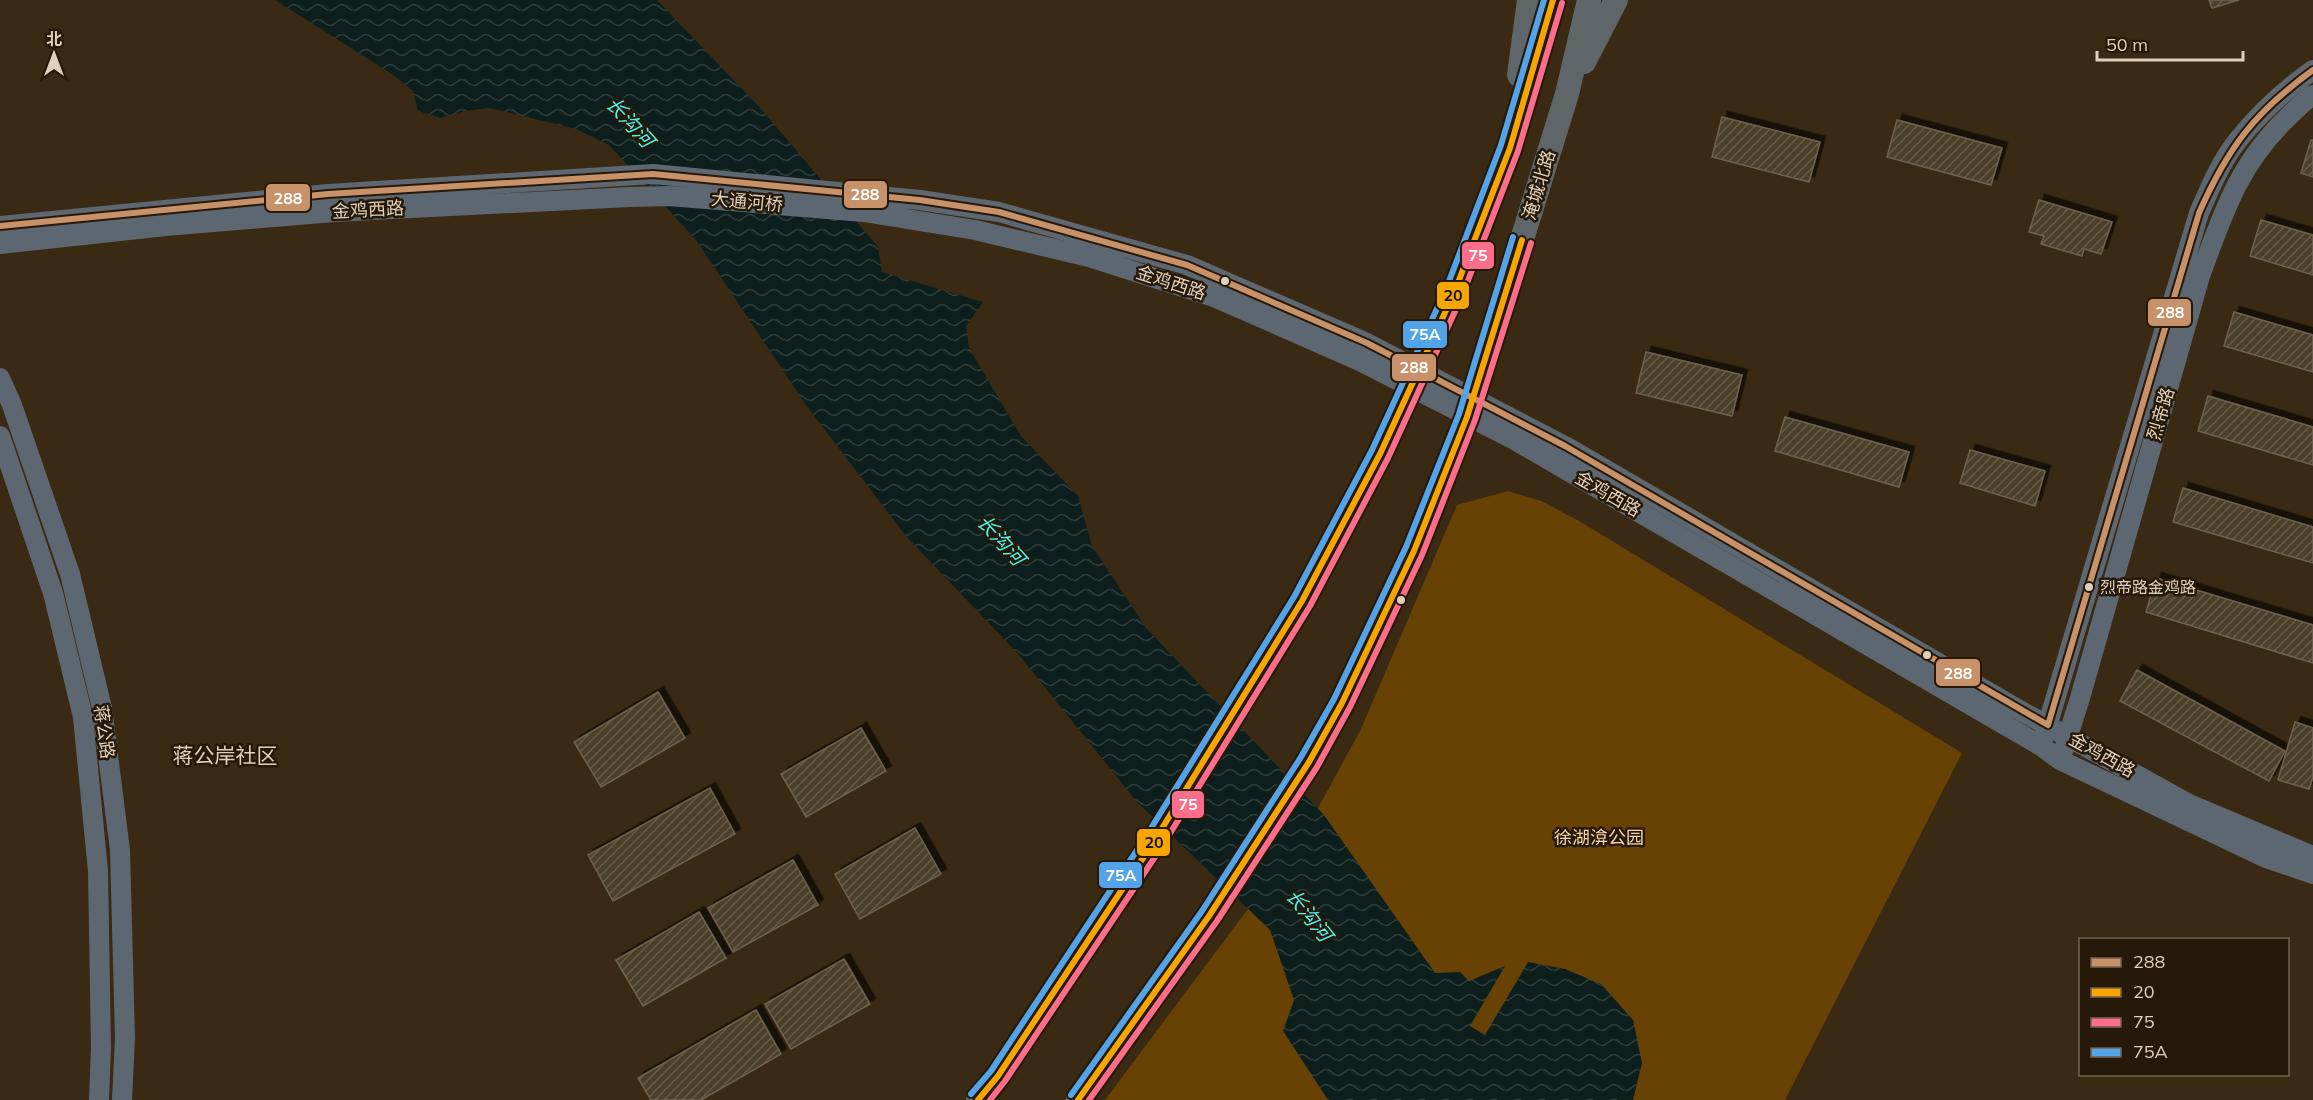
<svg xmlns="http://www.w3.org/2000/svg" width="2313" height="1100" font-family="Mulish,'Noto Sans SC',sans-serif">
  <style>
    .park { fill: #684204 }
    .water { fill: url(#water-waves) }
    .building { fill: url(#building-hatch); stroke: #6d624e; stroke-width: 1.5; filter: url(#shadow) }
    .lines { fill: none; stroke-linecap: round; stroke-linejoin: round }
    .minor { stroke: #5d6772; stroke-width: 20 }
    .major { stroke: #5f6669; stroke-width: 24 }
    .bus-1-casing { stroke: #261909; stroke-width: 10 }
    .bus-2-casing { stroke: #261909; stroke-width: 10 }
    .bus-3-casing { stroke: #261909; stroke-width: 10 }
    .bus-4-casing { stroke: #261909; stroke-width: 10 }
    .bus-1 { stroke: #c7916a; stroke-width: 6 }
    .bus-2 { stroke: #f7a600; stroke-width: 6 }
    .bus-3 { stroke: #fb6d88; stroke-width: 6 }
    .bus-4 { stroke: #53a3e8; stroke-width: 6 }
    .bus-dot { fill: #e1cfbb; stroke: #261909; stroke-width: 2 }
    .labels { text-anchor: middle; stroke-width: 5; stroke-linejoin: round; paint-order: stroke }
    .bus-label { font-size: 16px; fill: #e1cfbb; stroke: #261909; text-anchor: start }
    .street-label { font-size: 18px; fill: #e1cfbb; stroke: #261909 }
    .park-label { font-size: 18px; fill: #f6d3a9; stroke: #261909 }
    .water-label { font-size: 20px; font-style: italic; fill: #4cf4ee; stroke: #261909 }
    .quarter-label { font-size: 21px; fill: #e1cfbb; stroke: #261909 }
    .line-badge { stroke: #261909; stroke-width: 2 }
    .badge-label { font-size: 16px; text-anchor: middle; font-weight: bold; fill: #fff }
    .pale-badge-label { font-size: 16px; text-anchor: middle; font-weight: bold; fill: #111 }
  </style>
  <defs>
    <pattern id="water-waves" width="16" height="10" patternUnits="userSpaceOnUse" patternTransform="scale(1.5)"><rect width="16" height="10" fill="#0d1f1c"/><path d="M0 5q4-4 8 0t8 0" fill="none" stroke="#303e3b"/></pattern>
    <pattern id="building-hatch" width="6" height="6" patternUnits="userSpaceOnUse" patternTransform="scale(1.5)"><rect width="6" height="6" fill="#4c402b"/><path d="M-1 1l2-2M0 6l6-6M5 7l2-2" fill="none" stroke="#665b48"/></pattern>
    <filter id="shadow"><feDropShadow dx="5.5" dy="-5.5" stdDeviation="0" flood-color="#0009"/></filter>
  </defs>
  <rect width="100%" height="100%" fill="#3a2a13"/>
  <path class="park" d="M1508,491L1541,501L1579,521L1962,753L1785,1100H1105L1304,834L1361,729L1457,505Z"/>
  <path class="water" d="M275,0H657L762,110L878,247L882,272L983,302L966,326L969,348L1021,436L1078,496L1092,546L1146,628L1324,815L1435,973L1460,972L1469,981L1505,966L1470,1026L1485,1035L1528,962L1565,969L1601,984L1633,1020L1642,1063L1633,1100H1328L1283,1031L1294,1000L1270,930L1137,802L1019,655L905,535L806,405L696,240L609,145L576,129L489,108L465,111L440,118L418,111L413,91L392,74Z"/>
  <path class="building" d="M2209,0H2239L2212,8Z
    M1722,117L1820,142L1809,182L1712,157Z
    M1897,120L2002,148L1991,185L1887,157Z
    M2311,140H2313V177L2301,173Z
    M2039,200L2112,222L2101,254L2084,249L2082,256L2041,244L2044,236L2029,232Z
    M2261,220L2313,235V275L2250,256Z
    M2234,312L2313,335V372L2224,346Z
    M1646,352L1742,375L1732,416L1636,393Z
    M2208,396L2313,427V465L2198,431Z
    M1785,417L1909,452L1899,487L1775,451Z
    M1970,450L2045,471L2035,506L1960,483Z
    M2183,488L2313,527V563L2173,522Z
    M2156,578L2313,625V663L2146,612Z
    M2137,670L2285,751L2269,781L2120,701Z
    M658,692L685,738L601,787L574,742Z
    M2295,722L2313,728V777L2309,789L2278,780Z
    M861,728L886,771L806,817L781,774Z
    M710,788L735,834L613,901L588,855Z
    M915,828L941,874L860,919L835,874Z
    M793,860L818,905L733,952L708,908Z
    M699,912L726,958L643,1006L616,960Z
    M844,959L870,1004L791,1049L765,1004Z
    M756,1010L781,1054L701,1100H651L638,1078Z"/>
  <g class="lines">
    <path class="minor" d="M0,226L328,194L653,174L920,200L999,212L1187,265L1367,343L1565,446L2014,707L2189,804L2313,856
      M0,244L166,226L334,212L630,197L669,196L864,212L975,230L1089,257L1214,297L1360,361L1513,439L2041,746L2060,760L2266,858L2313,874
      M0,378L12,405L70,574L102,708L120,850L125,1038L122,1100
      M0,436L53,593L83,717L98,871L101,1047L99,1100
      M2044,737L2199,213C2210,188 2221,161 2238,140C2259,114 2286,89 2313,70
      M2064,749L2080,698L2200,276C2223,214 2238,164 2289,116C2296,109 2304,101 2313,95"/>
    <path class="major" d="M1584,62L1616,0
      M1519,75L1529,0
      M978,1100L998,1076L1153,843L1302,601L1380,454L1410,386L1454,293L1510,148L1553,0
      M1078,1100L1209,916L1309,762L1342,703L1414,551L1467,417L1567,94L1589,0"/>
    <g class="bus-1-casing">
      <path id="bus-1" d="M0,226L328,194L653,174L920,200L999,212L1187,265L1367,343L1565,446L2048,725L2199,213C2228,147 2255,112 2313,70"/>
    </g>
    <g class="bus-2-casing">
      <path id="bus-2" d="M978,1100L998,1076L1153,843L1302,601L1380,454L1454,293L1510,148L1553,0
        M1078,1100L1209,916L1309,762L1342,703L1414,551L1467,417L1522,240"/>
    </g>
    <g class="bus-3-casing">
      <path id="bus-3" d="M990,1100L1005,1081L1161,848L1310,606L1388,458L1462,296L1518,151L1562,3
        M1089,1100L1217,921L1317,767L1350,707L1422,555L1475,420L1531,243"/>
    </g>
    <g class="bus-4-casing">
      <path id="bus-4" d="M971,1094L991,1071L1145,838L1294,597L1372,450L1446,289L1501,145L1544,0
        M1071,1095L1202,911L1301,757L1334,699L1406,547L1459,414L1513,237"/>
    </g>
    <use href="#bus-1" class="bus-1"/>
    <use href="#bus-2" class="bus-2"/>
    <use href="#bus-3" class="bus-3"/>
    <use href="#bus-4" class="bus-4"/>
  </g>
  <g class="bus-dot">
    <circle cx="1225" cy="281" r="5"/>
    <circle cx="2089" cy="587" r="5"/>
    <circle cx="1401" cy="600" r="5"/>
    <circle cx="1927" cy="655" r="5"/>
  </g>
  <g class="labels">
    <g class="bus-label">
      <text x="2100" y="593">烈帝路金鸡路</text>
    </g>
    <g class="street-label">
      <text transform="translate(1539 185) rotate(-73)" y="6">淹城北路</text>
      <text transform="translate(747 202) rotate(5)" y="6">大通河桥</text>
      <text transform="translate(368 210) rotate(-3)" y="6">金鸡西路</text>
      <text transform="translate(1171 283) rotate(18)" y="6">金鸡西路</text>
      <text transform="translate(2161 414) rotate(-74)" y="6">烈帝路</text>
      <text transform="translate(1608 494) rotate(30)" y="6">金鸡西路</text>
      <text transform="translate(104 732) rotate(82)" y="6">蒋公路</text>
      <text transform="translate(2102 755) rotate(29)" y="6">金鸡西路</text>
    </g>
    <g class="park-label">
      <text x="1599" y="844">徐湖渰公园</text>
    </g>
    <g class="water-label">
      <text transform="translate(630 122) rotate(48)" y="7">长沟河</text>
      <text transform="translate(1001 540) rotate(48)" y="7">长沟河</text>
      <text transform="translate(1309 915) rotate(52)" y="7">长沟河</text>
    </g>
    <g class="quarter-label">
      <text x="225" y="763">蒋公岸社区</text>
    </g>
  </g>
  <g class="line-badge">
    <rect x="843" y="180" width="45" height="29" rx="6" fill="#c7916a"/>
    <rect x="265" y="183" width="46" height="29" rx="6" fill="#c7916a"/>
    <rect x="1461" y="241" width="34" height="29" rx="6" fill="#fb6d88"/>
    <rect x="1436" y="281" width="34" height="29" rx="6" fill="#f7a600"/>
    <rect x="2147" y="298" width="45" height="29" rx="6" fill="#c7916a"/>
    <rect x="1402" y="320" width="46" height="29" rx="6" fill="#53a3e8"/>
    <rect x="1391" y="353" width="46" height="29" rx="6" fill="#c7916a"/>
    <rect x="1935" y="658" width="46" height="29" rx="6" fill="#c7916a"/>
    <rect x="1171" y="790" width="34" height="29" rx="6" fill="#fb6d88"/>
    <rect x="1136" y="828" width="35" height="29" rx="6" fill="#f7a600"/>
    <rect x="1098" y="861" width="45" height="28" rx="6" fill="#53a3e8"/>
  </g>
  <g class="badge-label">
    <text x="865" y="200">288</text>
    <text x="288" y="204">288</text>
    <text x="1478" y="261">75</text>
    <text x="2170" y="318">288</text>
    <text x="1425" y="340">75A</text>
    <text x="1414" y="373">288</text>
    <text x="1958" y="679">288</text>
    <text x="1188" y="810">75</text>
    <text x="1121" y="881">75A</text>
  </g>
  <g class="pale-badge-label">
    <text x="1453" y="301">20</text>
    <text x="1154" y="848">20</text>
  </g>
  <rect x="2079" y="938" width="210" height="138" fill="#261909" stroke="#716250" stroke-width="1.5"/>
  <rect x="2091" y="958" width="30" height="9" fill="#c7916a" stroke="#716250" stroke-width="1.5"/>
  <text x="2133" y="968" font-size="18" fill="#e1cfbb">288</text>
  <rect x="2091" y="988" width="30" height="9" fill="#f7a600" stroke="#716250" stroke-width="1.5"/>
  <text x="2133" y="998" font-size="18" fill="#e1cfbb">20</text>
  <rect x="2091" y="1018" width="30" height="9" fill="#fb6d88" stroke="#716250" stroke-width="1.5"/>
  <text x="2133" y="1028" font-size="18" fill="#e1cfbb">75</text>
  <rect x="2091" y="1048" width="30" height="9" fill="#53a3e8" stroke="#716250" stroke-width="1.5"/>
  <text x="2133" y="1058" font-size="18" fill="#e1cfbb">75A</text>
  <g transform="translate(54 54)" stroke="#261909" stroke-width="4.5" paint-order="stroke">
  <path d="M0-4.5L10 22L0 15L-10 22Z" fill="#e1cfbb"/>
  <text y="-9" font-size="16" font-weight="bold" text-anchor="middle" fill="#e1cfbb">北</text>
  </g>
  <path d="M2097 51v9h146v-9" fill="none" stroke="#e1cfbb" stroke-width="3"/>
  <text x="2106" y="51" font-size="18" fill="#e1cfbb" stroke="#261909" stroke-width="4.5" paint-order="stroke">50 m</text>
</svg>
